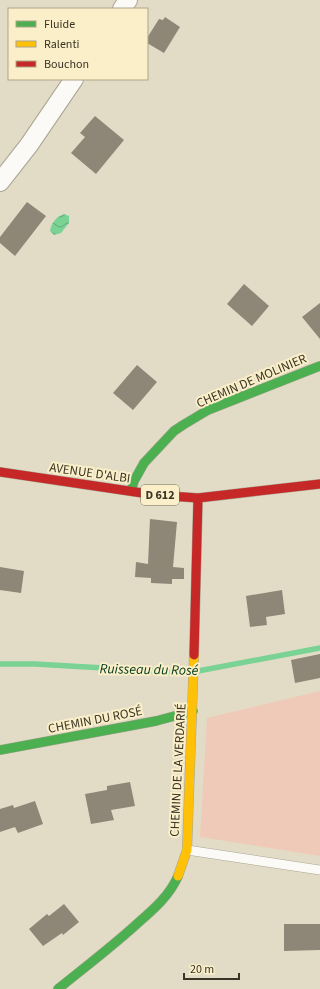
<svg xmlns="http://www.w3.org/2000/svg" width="320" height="989" font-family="'Source Sans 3',sans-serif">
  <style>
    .green { fill: #f0cab8 }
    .water { fill: url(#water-waves) }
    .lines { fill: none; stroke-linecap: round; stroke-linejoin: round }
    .stream { stroke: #7ad295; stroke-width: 5.5 }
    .building { fill: #8e8778 }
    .lane-casing { stroke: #a9a594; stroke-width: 10 }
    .street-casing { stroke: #a9a594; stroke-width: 20 }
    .fast-casing { stroke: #a9a594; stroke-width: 10 }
    .slow-casing { stroke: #a9a594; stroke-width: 10 }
    .jam-casing { stroke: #a9a594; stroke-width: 10 }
    .lane { stroke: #fbfaf6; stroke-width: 9 }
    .street { stroke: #fbfaf6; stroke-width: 18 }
    .fast { stroke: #4caf50; stroke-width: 9 }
    .slow { stroke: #ffc107; stroke-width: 9 }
    .jam { stroke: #c62828; stroke-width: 9 }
    .labels { text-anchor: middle; stroke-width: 4; stroke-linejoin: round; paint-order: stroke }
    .shield { fill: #faefc8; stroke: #736c56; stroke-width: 1 }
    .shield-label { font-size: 12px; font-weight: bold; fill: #393425 }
    .street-label { font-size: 13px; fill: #393425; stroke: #faefc8 }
    .water-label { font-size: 14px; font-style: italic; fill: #02391c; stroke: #faefc8 }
  </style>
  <defs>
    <pattern id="water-waves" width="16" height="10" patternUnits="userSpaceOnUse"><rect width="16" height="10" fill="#7ad295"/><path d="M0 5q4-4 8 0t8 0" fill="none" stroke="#65ab79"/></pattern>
  </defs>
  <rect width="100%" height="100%" fill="#e2dcc6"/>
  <path class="green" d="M320,691V856L200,837L207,718Z"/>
  <path class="water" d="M64,214L69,216V223L61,233L54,235L50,231C51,223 56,217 64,214Z"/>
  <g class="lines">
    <path class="stream" d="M0,664H35L190,673
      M198,671L320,648"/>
  </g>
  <path class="building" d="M165,17L180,27L164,53L147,43V38L159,19L163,20Z
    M95,116L124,140L96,174L71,153L85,137L80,133Z
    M27,202L46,216L15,256L0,243V237Z
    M244,284L269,306L252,326L227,304Z
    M320,303V339L302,317Z
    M137,365L157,382L133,410L113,393Z
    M150,519L177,522L173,567L184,568V579H172V584L151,583V578L135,577L136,562L148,564Z
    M0,567L24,571L21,593L0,590Z
    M282,590L285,614L266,617L267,625L250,627L246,596Z
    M320,654V678L295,683L291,660Z
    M130,782L135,806L111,810L114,820L91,824L85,794L107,790V786Z
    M35,801L43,824L18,833L15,827L0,832V809L13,805L14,808Z
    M64,904L79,922L63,935L62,933L43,946L29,929L47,914L49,916Z
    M284,924H320V950L284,951Z"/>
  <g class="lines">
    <g class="lane-casing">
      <path id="lane" d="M187,850L320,870"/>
    </g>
    <g class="street-casing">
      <path id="street" d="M122,9L128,0
        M0,182L29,145L74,79"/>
    </g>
    <g class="fast-casing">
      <path id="fast" d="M131,491L134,481L144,463L174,431L183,425L208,410L320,366
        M0,750L156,721L193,711
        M58,989C85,967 113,946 139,922C154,909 170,895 178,876"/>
    </g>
    <g class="slow-casing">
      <path id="slow" d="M178,876L187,850L194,655"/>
    </g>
    <g class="jam-casing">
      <path id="jam" d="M0,472L156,495L198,498L320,484
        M194,655L198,498"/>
    </g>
    <use href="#lane" class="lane"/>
    <use href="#street" class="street"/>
    <use href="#fast" class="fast"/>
    <use href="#slow" class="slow"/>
    <use href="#jam" class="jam"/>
  </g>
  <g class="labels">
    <rect class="shield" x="141" y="485" width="38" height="20" rx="3"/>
    <g class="shield-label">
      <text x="160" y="499">D 612</text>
    </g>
    <g class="street-label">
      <text transform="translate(251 380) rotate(-23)" y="5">CHEMIN DE MOLINIER</text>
      <text transform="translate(90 472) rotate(8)" y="5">AVENUE D'ALBI</text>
      <text transform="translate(95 719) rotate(-11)" y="5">CHEMIN DU ROSÉ</text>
      <text transform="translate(177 770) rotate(-87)" y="5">CHEMIN DE LA VERDARIÉ</text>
    </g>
    <g class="water-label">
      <text transform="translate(149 669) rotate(1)" y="5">Ruisseau du Rosé</text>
    </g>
  </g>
  <rect x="8" y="8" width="140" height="72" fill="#faefc8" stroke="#ada487"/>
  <rect x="16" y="21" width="20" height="6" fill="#4caf50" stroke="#ada487"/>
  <text x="44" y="28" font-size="12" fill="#393425">Fluide</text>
  <rect x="16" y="41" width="20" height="6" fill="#ffc107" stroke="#ada487"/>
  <text x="44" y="48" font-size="12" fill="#393425">Ralenti</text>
  <rect x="16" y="61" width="20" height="6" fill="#c62828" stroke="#ada487"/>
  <text x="44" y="68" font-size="12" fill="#393425">Bouchon</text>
  <path d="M184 973v6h55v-6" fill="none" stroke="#393425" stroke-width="2"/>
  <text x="190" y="973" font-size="12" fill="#393425" stroke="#faefc8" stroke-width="3" paint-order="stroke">20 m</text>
</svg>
